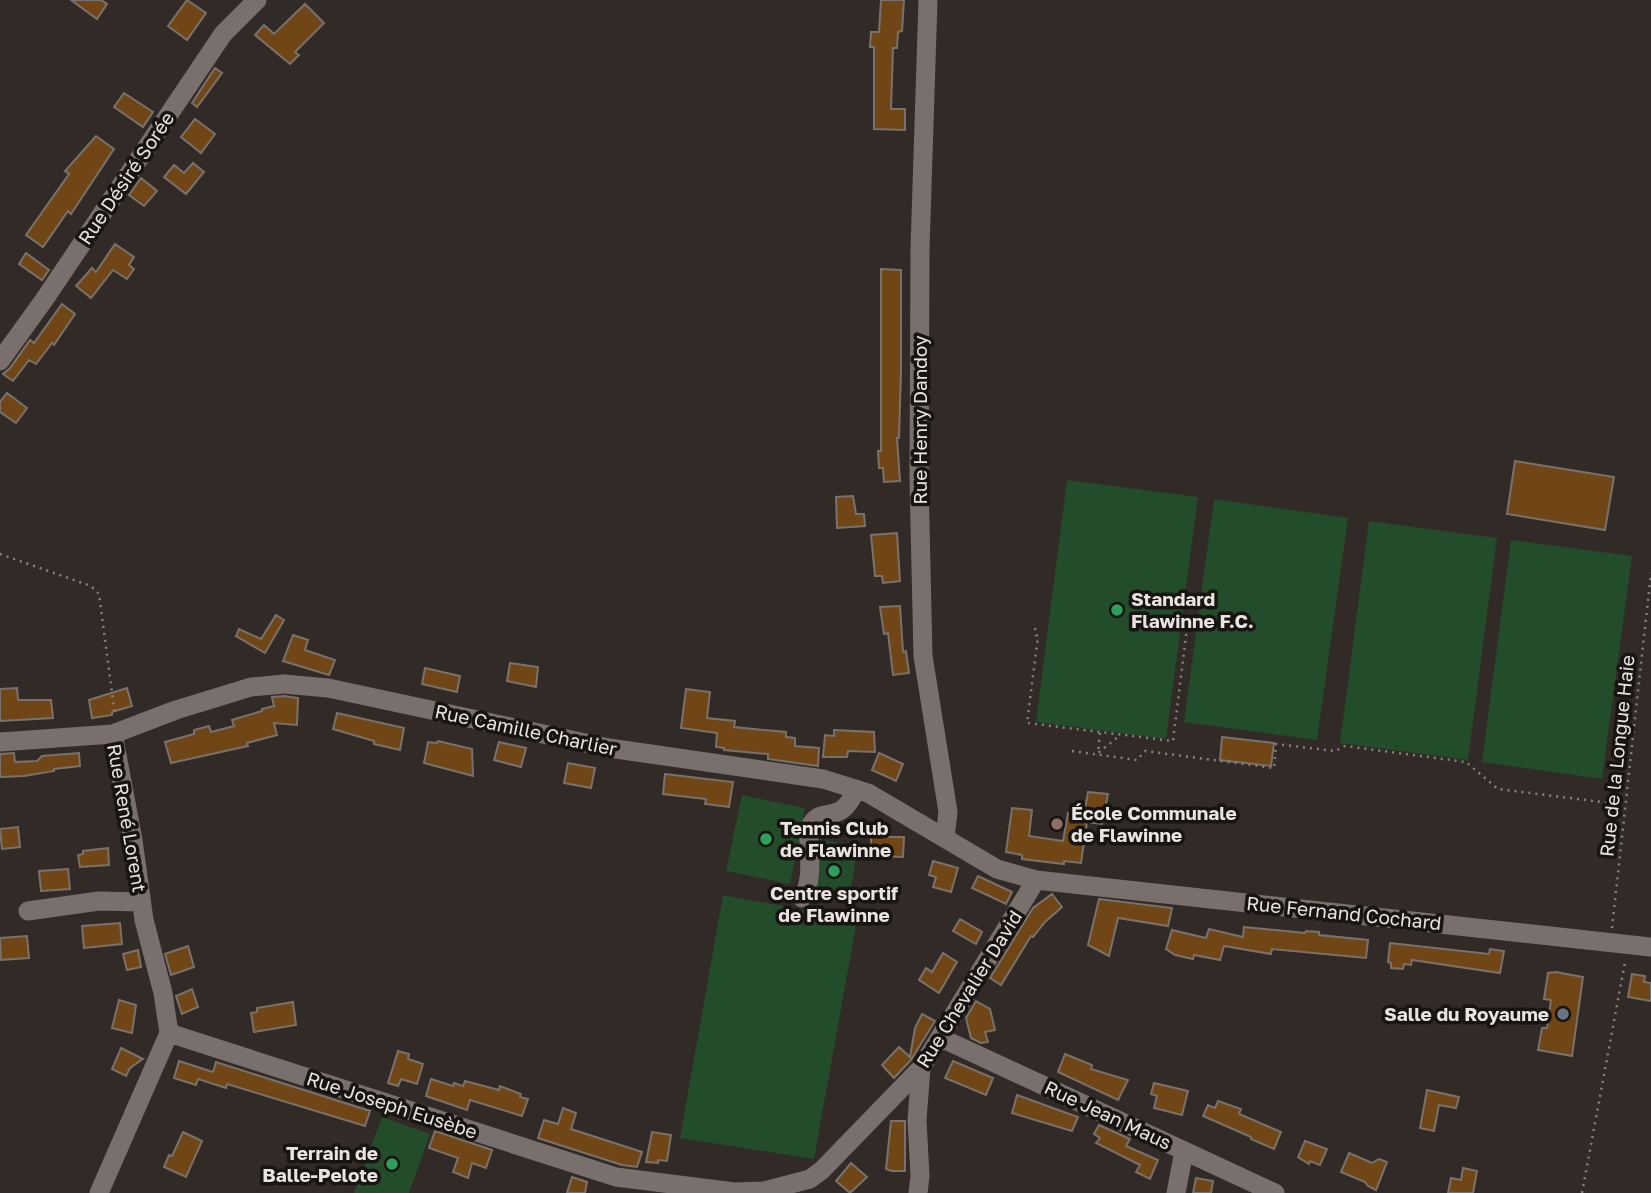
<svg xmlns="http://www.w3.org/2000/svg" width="1651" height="1193" font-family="'Golos Text',sans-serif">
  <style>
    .green { fill: #234c2a }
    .building { fill: #714617; stroke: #79726c; stroke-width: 2 }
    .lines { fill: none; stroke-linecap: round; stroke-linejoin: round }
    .path { stroke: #898380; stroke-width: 2.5; stroke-dasharray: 2 5; stroke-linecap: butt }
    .minor { stroke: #79706d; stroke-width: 19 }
    .leisure-dot { fill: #2e9e5b; stroke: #171412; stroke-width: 2.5 }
    .education-dot { fill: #8d6e63; stroke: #171412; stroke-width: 2.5 }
    .worship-dot { fill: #6b7280; stroke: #171412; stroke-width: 2.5 }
    .labels { text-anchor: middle; stroke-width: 7; stroke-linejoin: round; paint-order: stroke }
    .street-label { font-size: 19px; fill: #e9e4e2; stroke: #171412 }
    .poi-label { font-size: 19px; font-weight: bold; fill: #e9e4e2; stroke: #171412; text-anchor: start }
  </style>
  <rect width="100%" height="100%" fill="#322a27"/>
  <path class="green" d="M1067,480L1198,497L1166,739L1036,722Z
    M1214,499L1348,518L1317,740L1184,722Z
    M1369,521L1497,538L1468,760L1340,743Z
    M1511,540L1632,556L1602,779L1482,762Z
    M742,795L805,808L790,884L726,871Z
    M819,839L858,846L848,904L809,897Z
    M723,895L857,920L814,1159L680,1138Z
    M382,1117L430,1134L409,1193H354Z"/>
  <path class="building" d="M71,0H101L107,4L97,19Z
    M187,0L206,13L187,40L168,26Z
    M881,0H904L902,31L898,32L897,48H893L891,109H905V130L874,129V47H870L871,32H879Z
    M305,4L324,23L295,52L299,55L290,64L255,35L264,25L274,34Z
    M215,68L222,73L197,107L192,103Z
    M124,93L153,112L143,127L114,107Z
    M195,119L215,134L201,153L181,137Z
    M96,136L114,149L71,214L68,211L43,247L26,235L69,174L65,171Z
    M193,163L204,172L186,194L164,177L174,165L184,173Z
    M141,178L157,191L144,206L129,195Z
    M115,244L134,257L129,265L134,269L127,279L113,270L91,298L76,286L92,268L96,272Z
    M26,253L49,270L42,280L19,264Z
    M881,269L901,270V370L899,438H897L900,481L884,482L883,468H879L878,451H881Z
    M62,304L75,314L54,345L52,343L36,364L29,360L13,381L3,374L10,368L30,340L34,343Z
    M7,393L27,408L16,423L0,412V402Z
    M1515,461L1614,477L1605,530L1507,514Z
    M853,496L856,514H864L865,526L837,528L836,497Z
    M897,533L900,581L883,583L882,576H875L871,535Z
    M900,606L903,652L906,651L909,673L893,675L888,633L884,634L880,607Z
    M276,615L284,620L265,653L236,636L239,629L261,639Z
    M293,635L308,640L305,650L335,660L329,675L283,661Z
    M510,663L538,667L536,687L507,681Z
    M425,668L460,676L457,692L422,684Z
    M17,688L18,700H51L53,718L0,721V689Z
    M127,688L132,706L112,712V715L92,718L89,700Z
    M686,689L710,692L707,718L735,721L734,727L786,732V737L795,738V746L819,748L818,766L768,759V754L724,750V748L716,747L717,733L681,728Z
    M284,696L298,698L297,725L274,723L277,735L247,743L248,746L171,763L165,742L194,734V730L209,726L211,732L234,726L232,720L262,711V709L274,706L272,697Z
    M337,713L404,728L400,750L374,744V741L333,729Z
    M834,730L874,732L875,752L848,751L847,757H823L825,735L834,736Z
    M1222,737L1274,743L1271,766L1220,760Z
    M438,741L472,749L473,776L424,763L428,742L437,743Z
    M499,742L526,748L521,767L494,760Z
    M14,753L15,762L37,761L42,756L79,753L80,766L54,769V771L24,776L0,777V754Z
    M879,753L903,764L896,781L872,770Z
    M568,763L595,768L591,788L564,783Z
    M665,774L733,782L729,807L705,804L706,799L663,794Z
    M1088,792L1108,794L1102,824L1087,822L1081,863L1064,861V864L1022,859V855L1006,852L1012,808L1032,810L1029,836L1063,841L1068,813L1084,815Z
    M18,827L20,847L2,849L0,829Z
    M871,837H904L903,857L871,856Z
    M108,848L109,865L80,867L78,855L83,854V851Z
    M933,861L958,868L951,892L933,887L936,877L929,875Z
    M68,869L70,889L41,891L39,871Z
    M978,876L1012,892L1006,904L972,888Z
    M1052,894L1062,907L1045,922L1033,937L1031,936L1001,985L990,978L1033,908Z
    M1099,899L1172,908L1168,926L1118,918L1109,956L1088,945Z
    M960,919L982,932L976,944L953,931Z
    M120,923L122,944L84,948L82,926Z
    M1244,927L1305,933L1306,931L1319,932V935L1368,940L1366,958L1272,949L1271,954L1224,946L1220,960L1194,955L1193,959L1175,955L1166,949L1172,930L1206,938L1209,929L1243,937Z
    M27,936L29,958L1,960L0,938Z
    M1390,943L1489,954L1490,949L1504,951L1500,973L1412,960L1411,965L1404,964L1403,969L1391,968V963L1388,962Z
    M188,946L194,967L171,975L165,954Z
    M138,950L141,967L127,970L123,954Z
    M943,953L957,962L939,993L919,980L926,968L932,972Z
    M1556,972L1583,977L1572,1056L1538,1050L1542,1028H1547L1551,1000L1544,999L1548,973Z
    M1632,974L1645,976L1644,982L1651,983V1001L1628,997Z
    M192,989L198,1007L182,1014L176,996Z
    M119,1000L136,1005L132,1033L112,1028Z
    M976,1001L990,1009L995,1030L985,1032L988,1042L981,1043L971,1038L966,1018Z
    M293,1002L296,1025L254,1032L251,1013L257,1012V1008Z
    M922,1014L935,1021L911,1060L894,1078L882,1065L899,1047L910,1057L915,1028Z
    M121,1048L143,1059L130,1068L126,1076L112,1069Z
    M398,1051L409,1054L408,1059L423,1064L417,1084L401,1079L398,1086L388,1083Z
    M1065,1054L1092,1065L1091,1069L1128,1080L1118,1100L1058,1072Z
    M179,1061L213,1072L216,1062L370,1111L365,1126L227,1084L226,1088L198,1079L196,1085L174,1078Z
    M953,1061L993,1078L986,1095L945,1078Z
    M431,1079L453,1086L454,1083L463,1086L465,1081L499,1090L500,1086L521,1094L520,1097L528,1099L522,1116L470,1100L467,1110L426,1096Z
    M1154,1083L1188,1091L1182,1115L1154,1108L1157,1096L1151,1094Z
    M1427,1090L1459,1097L1456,1108L1439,1105L1434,1131L1420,1128Z
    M1017,1095L1078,1117L1072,1131L1012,1113Z
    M1218,1101L1241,1109L1239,1114L1281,1132L1274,1149L1251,1139V1137L1203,1116L1208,1105L1215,1108Z
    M563,1108L576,1113L571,1129L642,1152L637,1167L622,1165L538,1138L544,1120L558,1124Z
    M891,1121H905V1171H892L886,1169Z
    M1099,1125L1130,1139L1126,1146L1158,1160L1150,1179L1136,1172L1140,1165L1096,1143L1100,1138L1094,1134Z
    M435,1131L492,1150L486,1168L472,1163L468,1178L453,1172L458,1158L429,1148Z
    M183,1132L202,1141L186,1177L164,1167L169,1155L172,1156Z
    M652,1132L671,1135L667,1161L658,1160V1163L646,1162Z
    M1305,1141L1327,1149L1320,1165L1310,1161L1309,1164L1298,1157Z
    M1349,1153L1372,1163L1379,1159L1387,1162L1376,1190L1368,1186L1365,1182L1341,1172Z
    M851,1163L867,1177L850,1193L836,1181Z
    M1463,1168L1477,1171L1473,1193H1448L1451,1178L1461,1180Z
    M572,1177L587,1182L585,1193H567Z
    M1196,1178L1213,1181L1211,1193H1193Z"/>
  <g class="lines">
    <path class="path" d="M0,554L91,586L99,594L115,716
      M1035,628L1036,635L1038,636L1027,723L1173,741L1187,628
      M1100,733L1098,753L1119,736
      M1072,751L1137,760L1145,751L1274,768L1276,744L1335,751L1345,746L1466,762L1498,789L1625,805
      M849,823L857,837L853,857
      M1612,928L1651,573
      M1582,1193L1625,962"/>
    <path class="minor" d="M928,0L920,249L919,479L923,656L948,812L945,838
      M0,361L44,300L223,34L257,0
      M0,742L113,734L176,710L251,687L284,684L328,688L609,748L823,779L868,793L997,869L1036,880L1651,947
      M802,898C818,875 803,834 812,823C824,806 841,826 856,789
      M28,911L99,901L141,902
      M169,1033L616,1177L734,1192L764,1191L810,1179L822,1170L921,1068L1036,880
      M941,1038L1275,1193
      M99,1193L169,1033L163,993L144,920L133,840L113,734
      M918,1193L920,1176L917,1120L921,1068
      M1176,1193L1184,1151"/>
  </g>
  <g class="leisure-dot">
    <circle cx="1117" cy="610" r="7"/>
    <circle cx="766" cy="839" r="7"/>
    <circle cx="834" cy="871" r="7"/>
    <circle cx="392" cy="1164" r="7"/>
  </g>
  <circle class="education-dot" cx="1057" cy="824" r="7"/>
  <circle class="worship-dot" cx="1563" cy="1014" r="7"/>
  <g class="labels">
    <g class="street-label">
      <text transform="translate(126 178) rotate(-56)" y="7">Rue Désiré Sorée</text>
      <text transform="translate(920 420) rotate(-90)" y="7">Rue Henry Dandoy</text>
      <text transform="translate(526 730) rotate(12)" y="7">Rue Camille Charlier</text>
      <text transform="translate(1617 756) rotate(-84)" y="7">Rue de la Longue Haie</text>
      <text transform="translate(127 818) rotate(80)" y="7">Rue René Lorent</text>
      <text transform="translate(1344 913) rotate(6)" y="7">Rue Fernand Cochard</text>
      <text transform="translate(969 989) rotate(-58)" y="7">Rue Chevalier David</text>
      <text transform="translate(392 1105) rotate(18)" y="7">Rue Joseph Eusèbe</text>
      <text transform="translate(1108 1115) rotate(25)" y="7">Rue Jean Maus</text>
    </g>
    <g class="poi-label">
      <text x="1131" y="606">Standard<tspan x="1131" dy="22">Flawinne F.C.</tspan></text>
      <text x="1071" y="820">École Communale<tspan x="1071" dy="22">de Flawinne</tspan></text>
      <text x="780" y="835">Tennis Club<tspan x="780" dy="22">de Flawinne</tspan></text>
      <text x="834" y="900" text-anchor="middle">Centre sportif<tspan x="834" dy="22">de Flawinne</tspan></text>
      <text x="1549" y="1021" text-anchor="end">Salle du Royaume</text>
      <text x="378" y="1160" text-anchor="end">Terrain de<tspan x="378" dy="22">Balle-Pelote</tspan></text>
    </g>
  </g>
</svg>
